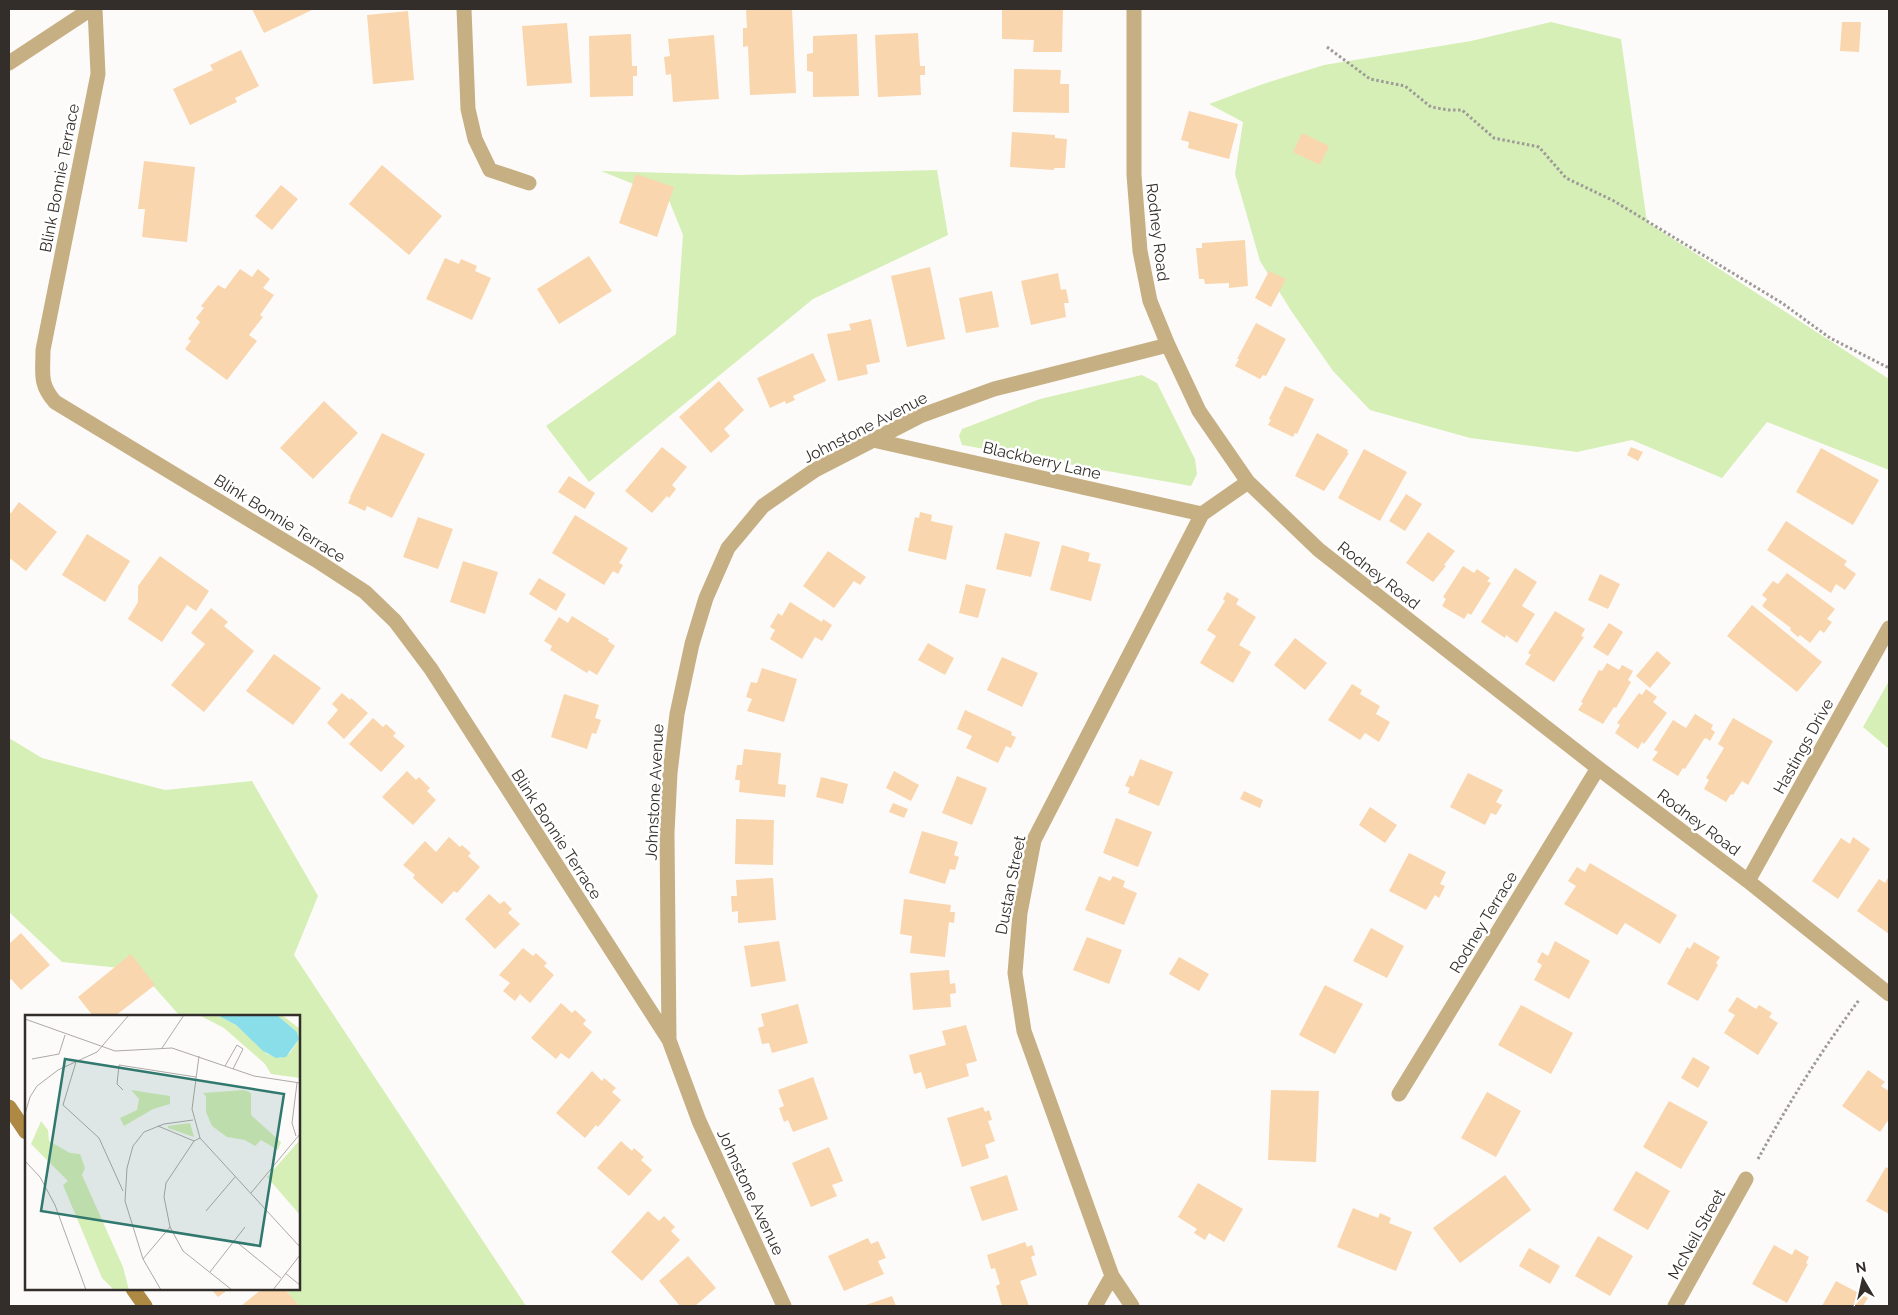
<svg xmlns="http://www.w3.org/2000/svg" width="1898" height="1315" font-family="Raleway,sans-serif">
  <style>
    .green { fill: #d6efb7 }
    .building { fill: #f9d6ad }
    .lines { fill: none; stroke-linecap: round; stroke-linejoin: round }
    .path { stroke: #9e9a97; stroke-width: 3; stroke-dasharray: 2.5 2.5; stroke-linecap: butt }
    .minor { stroke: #c7af84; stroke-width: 15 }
    .secondary { stroke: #ad8944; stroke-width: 15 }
    .labels { text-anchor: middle; stroke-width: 5; stroke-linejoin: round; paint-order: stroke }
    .street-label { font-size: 16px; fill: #332e2a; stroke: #fff }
    .inset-road { fill: none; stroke: #aca9a6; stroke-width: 1 }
    .view { fill: #31786f; fill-opacity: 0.15; stroke: #31786f; stroke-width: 2.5 }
    .inset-edge { fill: none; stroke: #332e2a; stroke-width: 2.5 }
  </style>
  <rect width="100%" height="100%" fill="#fdfbf9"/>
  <path class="green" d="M1551,22L1621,39L1647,222L1889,379V470L1767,422L1722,478L1632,440L1577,452L1470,438L1370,410L1333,371L1292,312L1260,261L1235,174L1243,122L1209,104L1263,84L1324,65L1471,41Z
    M937,170L948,235L813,299L589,482L546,426L676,334L683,235L668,198L601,171L739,175Z
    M1142,375L1157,383L1195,459L1197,474L1191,486L962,445L959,436L962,429L1040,399Z
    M1889,681V749L1863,727Z
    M9,738L42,758L165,790L252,781L318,896L294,955L526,1306H297L286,1289H299V1016H180L139,970L62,962L9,912Z"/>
  <path class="building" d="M252,9H314L264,33Z
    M746,9H792L796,93L750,95L748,46L743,47V28H747Z
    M1002,9H1063L1062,52H1033L1034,40L1002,39Z
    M408,11L414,80L373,84L367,15Z
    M1842,22H1861L1859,52L1840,51Z
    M567,23L572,83L527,86L522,26Z
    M918,33L920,66H925V75H920L921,95L878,97L875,35Z
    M631,34L632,66H637V76H633V96L590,97L589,36Z
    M857,34L859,96L813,97V72L807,71V54L813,53V36Z
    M714,35L719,99L673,102L671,74L666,75L664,57L670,56L668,39Z
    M241,50L259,86L235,98L237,102L190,125L173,89L213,70L210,65Z
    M1014,69L1061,70L1060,84H1069V113L1013,112Z
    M1189,111L1238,124L1229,159L1188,148L1189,142L1181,140Z
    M1012,132L1055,135V138L1067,139L1065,168H1054V170L1010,167Z
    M1302,133L1329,146L1320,165L1293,152Z
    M144,161L195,167L187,242L142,237L145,209H138Z
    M382,165L442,216L409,255L349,204Z
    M636,174L674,187L657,237L619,223Z
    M281,185L298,199L272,230L255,216Z
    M1245,240L1248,286L1229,288V283L1205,284L1204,279H1199L1196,248H1202V243Z
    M589,256L612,291L559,324L537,289Z
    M445,258L459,264L461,259L477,266L475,271L491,278L472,320L426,299Z
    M930,267L945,339L907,347L891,276Z
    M240,269L252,277L258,269L270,279L263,288L274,295L260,315L263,317L249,335L257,341L227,380L185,349L191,341L188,339L200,322L196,318L204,308L201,306L218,285L225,289Z
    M1269,271L1286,279L1271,307L1255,298Z
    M1058,273L1061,290L1066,289L1069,303H1064L1066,317L1031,325L1021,281Z
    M992,291L999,327L966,333L959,298Z
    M871,319L880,362L866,365L868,374L838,381L827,334L851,330L849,324Z
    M1256,323L1286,339L1266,376L1263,375L1260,379L1235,366L1239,359H1237Z
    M813,353L826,381L793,396L795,400L786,404L785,401L770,408L757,378Z
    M719,381L744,410L724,429L730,436L711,453L679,417Z
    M1285,386L1314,399L1297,434L1295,433L1293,437L1268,425L1271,420L1269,419Z
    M324,401L358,433L313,479L280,448Z
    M382,433L425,454L392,518L367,506L365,511L348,503L351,497H350Z
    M1317,433L1348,450L1347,453H1349L1324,491L1295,476Z
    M662,447L687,467L672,485L676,489L669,498L667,496L652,513L625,491Z
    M1631,447L1643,452L1638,461L1627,455Z
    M1821,448L1879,480L1853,525L1796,492Z
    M1364,449L1407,472L1380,521L1338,498Z
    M569,476L595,493L585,509L558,492Z
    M1406,494L1422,504L1405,531L1389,521Z
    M19,502L57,532L26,571L11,559L9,561V512L11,513Z
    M920,512L932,515L931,521L953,526L946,560L908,551L915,517L919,518Z
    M575,515L628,548L619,563L623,565L618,574L613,571L604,585L552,553Z
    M418,517L453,529L438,569L403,557Z
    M1786,521L1847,561L1844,565L1856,574L1845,590L1836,584L1831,593L1767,550Z
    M1428,532L1455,551L1444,565L1446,566L1433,582L1406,563Z
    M1005,533L1040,542L1031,577L996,569Z
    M87,534L130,561L105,602L62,575Z
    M1062,545L1090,553L1088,561L1101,564L1091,601L1050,590Z
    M828,551L866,577L860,585L854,581L834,608L803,586Z
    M160,556L209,591L196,611L187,605L162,642L128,619L138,602V586Z
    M463,561L498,572L485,614L450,602Z
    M1463,566L1474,573L1477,569L1490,578L1487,581L1491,583L1471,615L1468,613L1464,619L1442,606L1446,599L1443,597Z
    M1515,568L1537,582L1522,606L1535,614L1517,643L1506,635L1505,638L1481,622Z
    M1787,573L1835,609L1827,619L1832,622L1824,633L1820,630L1810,643L1800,635L1798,637L1790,630L1791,628L1762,606L1767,599L1762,595L1773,581L1778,584Z
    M1600,574L1620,584L1608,609L1588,600Z
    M539,578L566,594L556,611L529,594Z
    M966,584L986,589L978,618L959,613Z
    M1227,592L1239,599L1236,604L1256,617L1239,645L1251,652L1233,683L1200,663L1216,636L1207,630L1225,601L1223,599Z
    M790,602L822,622L823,619L832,625L822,641L815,637L802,659L770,639L775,630L770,627L778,613L782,616Z
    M1752,605L1822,662L1797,692L1727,636Z
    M211,608L228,622L224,626L254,651L204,712L171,685L205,644L191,633Z
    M1555,611L1585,629L1581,636L1584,637L1554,682L1525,664L1531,655L1528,653Z
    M572,616L609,639L608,641L615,646L597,675L589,670L587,673L550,650L552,646L544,641L559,617L568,623Z
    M1609,623L1623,632L1608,656L1593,647Z
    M1295,638L1327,663L1305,690L1274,665Z
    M928,643L954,658L945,675L918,660Z
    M1657,651L1671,663L1650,688L1636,676Z
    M274,654L321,688L293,725L246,691Z
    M1002,657L1038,673L1022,707L987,690Z
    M1607,663L1619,670L1622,665L1633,671L1628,680L1631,682L1616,708L1614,707L1603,724L1578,710L1583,703L1581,702L1599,670L1602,671Z
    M762,668L797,679L784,722L747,711L752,699L746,697L751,682L757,683Z
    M1352,684L1362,690L1360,694L1380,706L1376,714L1390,722L1379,742L1365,733L1360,740L1328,720Z
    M1646,689L1657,697L1653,702L1667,713L1644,744L1642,742L1638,749L1615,733L1620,725L1617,723L1639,693L1642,695Z
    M342,693L350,700L351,698L368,713L344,739L327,723L338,710L332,704Z
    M564,694L599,705L595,718L601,720L596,734L592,733L587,749L551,737Z
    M965,710L1012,732L1011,735L1016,737L1011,748L1006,746L998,763L966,748L972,736L957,729Z
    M1695,714L1713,725L1711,729L1715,732L1710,741L1706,738L1704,739L1685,769L1683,768L1678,776L1652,760L1658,752L1654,750L1673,720L1686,728Z
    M373,718L383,727L386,724L396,733L393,736L405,746L381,772L349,744Z
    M1733,718L1773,741L1748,785L1742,781L1733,795L1731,794L1726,802L1704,789L1709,780L1706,778L1724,748L1718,744Z
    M744,749L781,753L778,784L786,785L785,797L739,792L740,780H735L737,765H742Z
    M1140,759L1173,772L1159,806L1128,793L1130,788L1125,786L1130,775L1133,777Z
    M407,771L416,780L419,777L430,788L427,791L436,800L413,825L382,797Z
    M894,771L919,785L911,801L886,788Z
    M1468,773L1503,790L1496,802L1502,805L1496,815L1491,813L1485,825L1450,807Z
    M957,776L987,788L972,825L942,813Z
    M821,777L848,784L843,804L816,797Z
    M1244,791L1263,800L1260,808L1240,799Z
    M893,803L908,809L904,818L889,812Z
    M1370,807L1397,825L1385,843L1359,825Z
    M1116,818L1152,832L1138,867L1103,853Z
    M736,819L774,820L773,865L735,864Z
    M922,831L958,842L954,855L959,857L955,870L950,869L945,884L909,873Z
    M449,837L460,847L462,845L471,853L468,856L480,867L457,893L454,891L442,904L413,878L415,875L403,865L425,841L436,852Z
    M1853,837L1870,849L1838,899L1812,881L1841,838L1850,844Z
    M1409,853L1446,872L1440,884L1445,886L1439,898L1435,895L1426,910L1389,891Z
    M1590,863L1677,915L1660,944L1625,923L1617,935L1564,904L1576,886L1568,881L1577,867L1585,872Z
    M1099,876L1110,881L1113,876L1125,881L1123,887L1137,893L1124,925L1085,910Z
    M1889,876V934L1857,911L1879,879L1885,883Z
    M773,878L776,920L738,923V911L732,912L731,896H737L736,880Z
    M489,894L500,904L504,901L512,909L508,913L520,924L495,949L465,919Z
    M904,899L951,905L950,912H955L954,923L949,922L945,957L910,953L912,936L900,934Z
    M1371,928L1404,946L1387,978L1353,961Z
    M21,933L50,965L21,990L11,979L9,981V944Z
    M1087,937L1122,950L1109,984L1073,970Z
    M779,941L786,981L751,987L744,946Z
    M1555,941L1590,961L1569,999L1534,980L1542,965L1537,962L1542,952L1548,956Z
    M1694,942L1720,957L1716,963L1718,965L1698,1001L1667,984L1687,947L1690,949Z
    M523,948L533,956L536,953L547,963L544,966L554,975L530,1003L520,994L515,1001L503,991L510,983L499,975Z
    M131,954L155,985L115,1016H93L78,997Z
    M1179,957L1209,974L1199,991L1169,974Z
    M949,970L950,984L955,983L956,993L950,994L951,1007L913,1010L910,973Z
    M1325,985L1363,1004L1335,1054L1299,1035Z
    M1737,997L1756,1009L1759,1005L1772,1013L1769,1017L1778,1023L1758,1055L1724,1033L1735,1015L1728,1011Z
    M561,1003L572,1013L575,1010L586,1020L583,1024L592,1032L569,1059L561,1053L556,1059L531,1038Z
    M798,1004L808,1043L772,1053L769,1043L762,1044L758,1028L764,1026L761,1014Z
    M1521,1005L1573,1033L1551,1074L1498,1045Z
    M966,1025L977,1061L966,1064L969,1076L926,1089L921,1072L914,1074L909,1055L946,1045L942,1031Z
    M1693,1057L1710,1067L1698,1088L1681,1078Z
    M1868,1070L1885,1082L1881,1086L1889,1091V1119L1880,1132L1842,1106Z
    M592,1071L602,1081L604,1078L616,1088L612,1092L621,1100L598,1127L596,1125L585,1138L556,1113Z
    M813,1077L828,1119L793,1132L788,1120L784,1122L779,1108L784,1106L778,1090Z
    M1271,1090L1319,1091L1316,1162L1268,1160Z
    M1487,1092L1521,1111L1496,1157L1461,1138Z
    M1669,1101L1708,1122L1681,1169L1643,1147Z
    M983,1107L985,1112L989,1110L992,1120L988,1121L995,1141L985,1145L989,1158L962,1167L947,1118Z
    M621,1141L632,1151L634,1148L644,1157L641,1160L652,1170L629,1196L597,1168Z
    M829,1147L843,1181L832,1185L837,1196L811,1207L792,1163Z
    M1886,1167L1889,1169V1214L1866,1201Z
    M1636,1171L1670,1191L1648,1230L1613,1210Z
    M1007,1175L1018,1210L982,1221L970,1187Z
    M1505,1175L1531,1210L1460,1263L1433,1228Z
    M1198,1183L1243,1209L1224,1242L1209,1233L1205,1240L1194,1233L1197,1229L1178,1217Z
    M1353,1208L1378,1218L1380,1213L1391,1218L1389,1223L1412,1232L1396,1271L1337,1247Z
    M648,1211L659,1221L664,1216L675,1227L671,1231L680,1240L642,1281L611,1252Z
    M1598,1236L1633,1256L1610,1296L1575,1276Z
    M868,1238L871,1244L878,1241L886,1258L878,1261L884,1274L844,1291L828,1256Z
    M1025,1242L1027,1247L1032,1245L1035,1255L1031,1257L1037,1275L1020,1281L1029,1306H1002L996,1286L1000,1284L995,1268L991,1269L987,1255Z
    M1774,1245L1792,1255L1795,1249L1809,1257L1806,1263L1808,1264L1787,1303L1752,1284Z
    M1529,1248L1560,1266L1550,1284L1519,1266Z
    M688,1256L716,1288L695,1306H680L659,1281Z
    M1836,1281L1868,1298L1863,1306H1822Z
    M211,1289H229L218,1297Z
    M262,1289H285L299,1306H241Z
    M892,1296L896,1306H863Z"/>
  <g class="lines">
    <path class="path" d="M1327,47L1370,79L1405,86L1431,107L1449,110H1462L1494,138L1539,147L1566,178L1614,201L1782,303L1830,338L1889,368
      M1758,1159C1788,1104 1821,1051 1859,1000"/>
    <path class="minor" d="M95,9L98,74L43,350C43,373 39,384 55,402L316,560L365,592L395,621L431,669L669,1040
      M464,9L468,109L475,139L490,170L529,183
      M1134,9V175L1140,251L1150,301L1168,345L1199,411L1248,482L1319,550L1598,768L1748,881L1889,994
      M9,63L91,9
      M873,440L1202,514
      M1748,881L1889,628
      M1399,1094L1598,768
      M784,1306L699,1121L669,1040L667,833L670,773L677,714L692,644L706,598L728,548L763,506L815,470L920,416L994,389L1168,345
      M1095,1306L1112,1276
      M1132,1306L1112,1276L1024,1031L1015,973L1020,913L1034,840L1202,514L1248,482
      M1675,1306L1746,1179"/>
    <path class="secondary" d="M9,1107L26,1132
      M133,1289L145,1306"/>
  </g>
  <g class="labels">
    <g class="street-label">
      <text transform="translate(59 178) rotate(-79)" y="6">Blink Bonnie Terrace</text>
      <text transform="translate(1158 232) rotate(83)" y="6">Rodney Road</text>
      <text transform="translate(865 427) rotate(-27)" y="6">Johnstone Avenue</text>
      <text transform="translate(1042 460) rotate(13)" y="6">Blackberry Lane</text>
      <text transform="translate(280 518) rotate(32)" y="6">Blink Bonnie Terrace</text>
      <text transform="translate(1379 575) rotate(38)" y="6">Rodney Road</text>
      <text transform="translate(1803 746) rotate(-61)" y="6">Hastings Drive</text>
      <text transform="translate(654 792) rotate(-87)" y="6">Johnstone Avenue</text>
      <text transform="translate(1699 822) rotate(37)" y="6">Rodney Road</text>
      <text transform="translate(557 834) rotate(57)" y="6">Blink Bonnie Terrace</text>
      <text transform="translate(1010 885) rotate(-79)" y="6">Dustan Street</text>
      <text transform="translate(1483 922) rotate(-59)" y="6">Rodney Terrace</text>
      <text transform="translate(751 1192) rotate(65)" y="6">Johnstone Avenue</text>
      <text transform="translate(1696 1234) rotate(-61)" y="6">McNeil Street</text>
    </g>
  </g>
  <g transform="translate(25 1015)">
    <rect width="275" height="275" fill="#fdfbf9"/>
    <path d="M174,0H192L211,10L242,39L255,43L265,38L274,24L272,17L252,0H257L275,14V63L246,59L240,49L199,13ZM106,75L145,81V89L128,94L99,111L95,103L112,95L114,84ZM219,75L226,78V100L256,127L253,135L236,125L230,131L220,125L202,122L187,111L181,97V81L178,78ZM16,106L23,115L24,126L45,138L55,139L60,153L57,160L98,252L104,275H89L77,263L38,170L43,166L6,129ZM165,108L169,122L143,113V111ZM275,125V200L242,162Z" fill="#d6efb7"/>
    <path d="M192,0H252L272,17L274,24L261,42L251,43L238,36L211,10Z" fill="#8adeea"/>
    <path class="inset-road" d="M0,4L90,36L147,33L229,61L275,68M137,33L159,0M174,41L167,94L175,123L275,232M7,44L34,39L40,20M51,47L38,90L74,123L98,176M94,50L171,62M94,50L92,69L98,75M200,51L212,30L218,34L208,54M0,99L5,82L12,71L33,55L72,37L104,0M133,111L169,126M271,121L267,108L272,68M175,123L169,126L141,168L139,182L145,212L158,236L207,275M0,146L15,162L30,190L61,275M226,178L275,119M181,196L210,162M209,225L256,263M118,244L145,212M185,257L220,212M260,258L275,270M136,275L118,244L100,186L102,153L108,131L119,117L139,109L168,105M248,275L275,240"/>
    <path class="view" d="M40,44L259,79L235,231L16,196Z"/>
    <rect width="275" height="275" class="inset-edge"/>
  </g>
  <rect width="1898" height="1315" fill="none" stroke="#332e2a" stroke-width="20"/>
  <g transform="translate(1863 1280) rotate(351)" stroke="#ffffff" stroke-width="4" paint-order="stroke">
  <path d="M0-4L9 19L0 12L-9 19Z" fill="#332e2a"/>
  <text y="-8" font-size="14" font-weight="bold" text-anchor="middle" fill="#332e2a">N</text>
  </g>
</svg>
